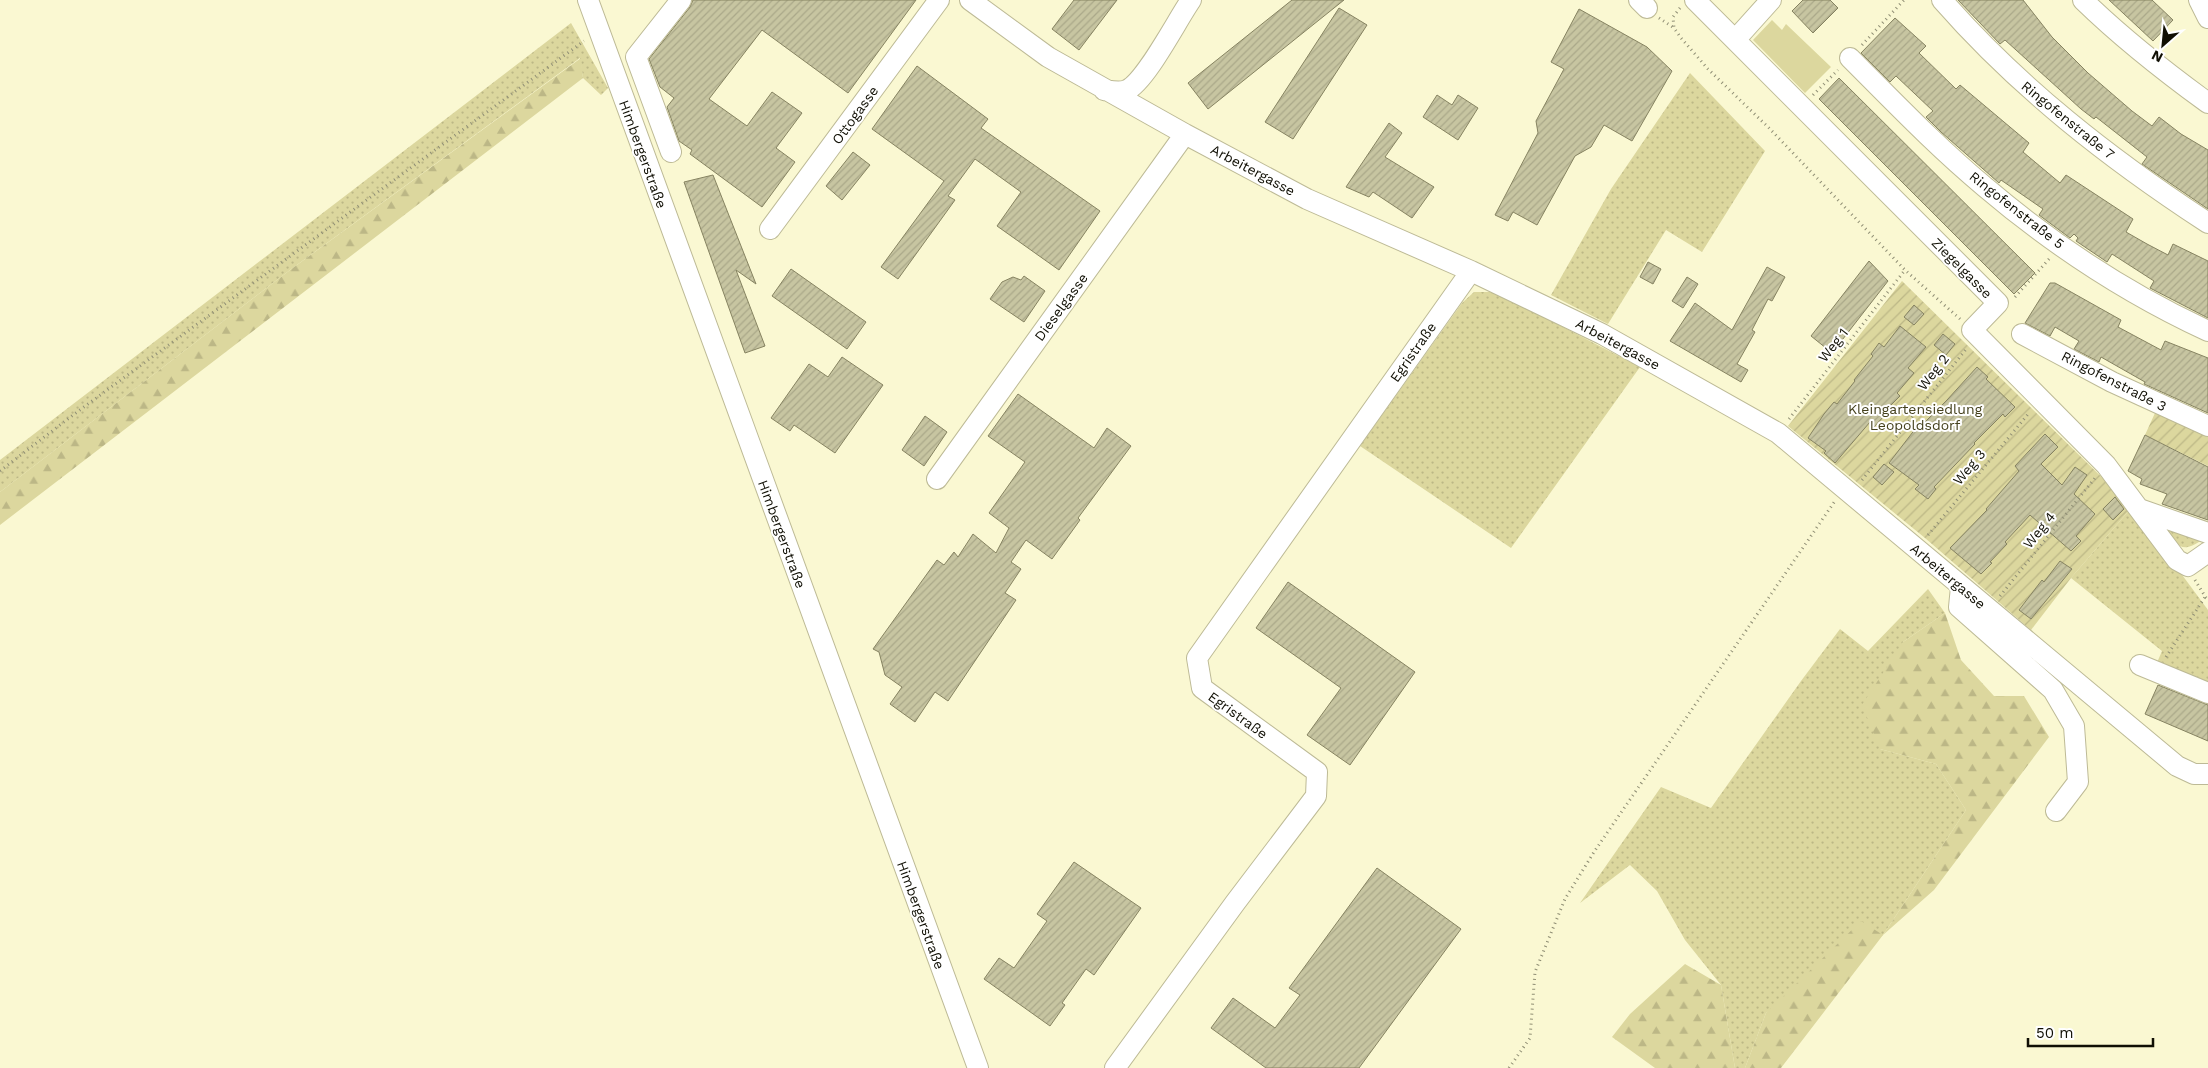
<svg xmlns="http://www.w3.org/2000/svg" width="2208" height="1068" font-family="'Work Sans',sans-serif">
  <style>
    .grass { fill: url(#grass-dots) }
    .forest { fill: url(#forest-firs) }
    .park { fill: #dcd79e }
    .garden { fill: url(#garden-furrows) }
    .building { fill: url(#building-hatch); stroke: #868361 }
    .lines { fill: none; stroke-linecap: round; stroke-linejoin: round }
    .minor-casing { stroke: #bdba96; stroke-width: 22 }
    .path { stroke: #8f8e74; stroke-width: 3; stroke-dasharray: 1 4; stroke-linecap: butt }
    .minor { stroke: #fff; stroke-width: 20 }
    .labels { text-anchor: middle; stroke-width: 4; stroke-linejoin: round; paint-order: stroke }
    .street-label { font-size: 14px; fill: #100f04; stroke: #fff }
    .park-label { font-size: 14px; fill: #44401c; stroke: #fff }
  </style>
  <defs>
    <pattern id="grass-dots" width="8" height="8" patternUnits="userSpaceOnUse" patternTransform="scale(1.25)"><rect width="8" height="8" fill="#dcd79e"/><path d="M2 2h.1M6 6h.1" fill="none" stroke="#bcb786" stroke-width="1.8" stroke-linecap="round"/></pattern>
    <pattern id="forest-firs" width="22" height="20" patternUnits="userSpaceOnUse" patternTransform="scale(1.25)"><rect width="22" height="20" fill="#dcd79e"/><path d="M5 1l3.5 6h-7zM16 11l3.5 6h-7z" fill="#bcb786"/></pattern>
    <pattern id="garden-furrows" width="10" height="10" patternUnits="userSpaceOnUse" patternTransform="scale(1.25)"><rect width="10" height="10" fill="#dcd79e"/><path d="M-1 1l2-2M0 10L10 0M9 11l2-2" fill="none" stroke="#bcb786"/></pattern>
    <pattern id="building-hatch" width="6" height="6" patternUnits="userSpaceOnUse" patternTransform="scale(1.25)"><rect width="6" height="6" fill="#c7c5a1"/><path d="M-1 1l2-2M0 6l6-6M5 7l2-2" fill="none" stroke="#aaa889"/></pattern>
  </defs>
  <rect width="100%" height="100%" fill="#faf8d2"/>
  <path class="grass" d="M571,23L608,88L601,95L583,78L580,58L290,270L0,492V460Z
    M1690,73L1765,151L1702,252L1666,230L1608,324L1551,295L1611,189Z
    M1474,292H1490L1538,314L1640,367L1511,548L1360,446L1462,303Z
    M2132,507L2208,610V689L2156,665L2162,651L2071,578Z
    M2165,527L2202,540C2180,555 2178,545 2165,527Z
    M1928,589L1945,613L1903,642L1880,749L1936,764L1966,810L1883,935L1766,1013L1745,1068H1735L1721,985L1685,940L1657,891L1630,865L1580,903L1661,787L1711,808L1801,681L1840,629L1868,651Z"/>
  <path class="forest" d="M581,58L583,78L0,525V492L290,270Z
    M1945,613L1961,660L1994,696H2024L2049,737L1934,890L1883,935L1781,1068H1745L1766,1013L1861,921L1883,935L1966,810L1936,764L1880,749L1862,705L1903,642Z
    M1685,964L1721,985L1735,1068H1655L1612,1037L1630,1014Z"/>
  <path class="park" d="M1772,20L1782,30L1786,24L1831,67L1805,93L1753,40Z"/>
  <path class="garden" d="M1902,281L2132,507L2071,578L2031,630L1925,538L1788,426Z
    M2155,413L2208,435V466L2145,435Z"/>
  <path class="building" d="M693,0H916L848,93L762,30L709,99L747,126L772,92L802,113L776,148L795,162L762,207L690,154L692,150L679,141L667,107L674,98L660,87L649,59L690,7Z
    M1074,0H1117L1079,50L1052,29Z
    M1292,0H1344L1208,109L1188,83Z
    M1803,0H1830L1838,8L1813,33L1792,11Z
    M1958,0H2023L2052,37L2088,73L2132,111L2152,126L2159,117L2181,134L2208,150V209L2142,164L2147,157L2096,117L2094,119L2081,109L2005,40L2000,44Z
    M2109,0H2152L2173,20L2153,41Z
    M1339,8L1367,25L1293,139L1265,122Z
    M1579,9L1647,47L1672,71L1632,141L1604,125L1591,147L1575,156L1537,225L1513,212L1508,221L1495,215L1538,133L1536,121L1564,69L1551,62Z
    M1895,18L1926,46L1919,53L1956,89L1960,85L2029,143L2023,152L2060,183L2066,175L2133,219L2126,232L2147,244L2168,255L2173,244L2208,261V318L2150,288L2154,281L2112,254L2107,262L2076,241L2078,238L2074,234L2070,238L2039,215L2043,209L2001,180L1999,183L1941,132L1926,117L1933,111L1896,76L1890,82L1861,53Z
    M917,66L988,119L981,128L1100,211L1059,270L997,226L1021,192L975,159L948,196L955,200L898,279L881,267L944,181L872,129Z
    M1839,78L2035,273L2014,294L1819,99Z
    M1437,95L1452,105L1458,95L1478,108L1458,140L1423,117Z
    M1389,123L1402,133L1385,157L1434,187L1412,218L1373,192L1369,197L1346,187Z
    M853,152L870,165L842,200L826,186Z
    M713,175L756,284L736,270L765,346L745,353L684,182Z
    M1869,261L1888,281L1832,353L1811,336Z
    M1648,262L1661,269L1653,284L1640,277Z
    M1767,267L1785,277L1772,301L1768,299L1752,330L1755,332L1737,364L1748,370L1741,382L1670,341L1695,303L1732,330Z
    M791,269L866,322L847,349L772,296Z
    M1024,276L1045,291L1024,322L990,299L1002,282L1013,277L1021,280Z
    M1687,277L1698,284L1683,308L1672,301Z
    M2050,283H2055L2121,320L2118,327L2161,350L2165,341L2208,358V413L2144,384L2145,382L2101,357L2099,362L2074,349L2079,341L2055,327L2050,336L2025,323Z
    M1914,305L1924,314L1914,325L1904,317Z
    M1900,326L1926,347L1908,368L1914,373L1897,393L1900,396L1882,414L1884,416L1874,427L1870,422L1835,463L1824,453L1826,451L1808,438L1824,414L1834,402L1837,404L1855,381L1854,380L1873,356L1871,354L1879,343L1884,347Z
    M1943,334L1955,344L1946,355L1934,345Z
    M842,357L883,385L835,453L794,425L790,431L771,418L809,364L828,377Z
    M1977,367L1988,377L1986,379L2015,407L2005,417L2003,414L1974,443L1975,444L1934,487L1936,489L1928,499L1915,489L1919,485L1889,463L1919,424L1921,426L1947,400Z
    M1018,394L1094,448L1107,428L1131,446L1078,518L1080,520L1052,559L1026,540L1011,562L1021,569L1005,593L1016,600L948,701L935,692L915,722L890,704L902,687L885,675L879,652L873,649L937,560L944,565L954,552L958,557L973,534L996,553L1009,528L989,513L1025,462L988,436Z
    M925,416L947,432L924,466L902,450Z
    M2045,434L2058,447L2041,464L2062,485L2075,467L2087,475L2074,494L2095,514L2076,536L2081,541L2071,551L2030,515L2005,542L2007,544L1990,562L1992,563L1981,574L1950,548L1987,510L1986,509L2019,471L2015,466Z
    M2145,435L2208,467V520L2162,504L2167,494L2140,484L2142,479L2128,471Z
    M1884,464L1894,472L1882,485L1873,477Z
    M2115,497L2124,509L2113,520L2103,509Z
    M2060,561L2072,569L2031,619L2019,610L2042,580L2044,582Z
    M1288,582L1415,672L1350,765L1307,735L1341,688L1256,628Z
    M2158,685L2208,705V741L2145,714Z
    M1074,862L1141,908L1094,975L1086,969L1062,1003L1065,1005L1050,1026L984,979L999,958L1014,968L1047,921L1037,914Z
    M1377,868L1461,929L1359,1068H1266L1211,1028L1233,998L1275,1028L1300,995L1289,988Z"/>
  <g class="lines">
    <g class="minor-casing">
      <path id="minor" d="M588,0L978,1068
        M970,0L1048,57L1185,134L1307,199L1471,271L1602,334L1778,433L2177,766L2194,774H2208
        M1639,0L1647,8
        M1695,0L1998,303L1972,330L2106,465L2177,560L2188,566L2208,552
        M1942,0C2019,88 2110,159 2208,223
        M2083,0C2122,38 2164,71 2208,103
        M2199,0L2208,18
        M1735,40L1771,0
        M1850,58C1894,102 1937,147 1985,187C2052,244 2128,294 2208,331
        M1104,90C1111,91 1120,93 1127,90C1146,81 1177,20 1191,0
        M671,152L636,57L681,0
        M770,229L939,0
        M2022,334L2112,382L2208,426
        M937,479L1185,134
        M2142,510L2208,533
        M1961,587L1959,607L2053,690L2074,726L2078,782L2056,811
        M2140,665L2208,693
        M1115,1068L1235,903L1316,796L1317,772L1202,688L1197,658L1471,271"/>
    </g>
    <path class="path" d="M1680,8L1673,17L1674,28L1681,38L1708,69L1769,128L1905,270L1960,319
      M1659,18L1674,28
      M1862,45L1904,0
      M1813,95L1838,70
      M2015,297L2050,258
      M1789,419L1905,270
      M0,471L73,415L584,41
      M1862,480L1967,348
      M1928,535L2029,413
      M2195,580L2208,601
      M2000,596L2095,478
      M2166,657L2205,597
      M1509,1068L1530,1038L1535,972L1565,899L1594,852L1835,501"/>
    <use href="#minor" class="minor"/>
  </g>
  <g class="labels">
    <g class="street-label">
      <text transform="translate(855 115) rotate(-54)" y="5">Ottogasse</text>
      <text transform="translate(2068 120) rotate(39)" y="5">Ringofenstraße 7</text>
      <text transform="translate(643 154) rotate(70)" y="5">Himbergerstraße</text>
      <text transform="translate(1253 170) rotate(28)" y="5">Arbeitergasse</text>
      <text transform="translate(2017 210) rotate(38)" y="5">Ringofenstraße 5</text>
      <text transform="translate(1962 268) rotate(45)" y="5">Ziegelgasse</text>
      <text transform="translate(1061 307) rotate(-54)" y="5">Dieselgasse</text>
      <text transform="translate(1618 344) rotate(28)" y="5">Arbeitergasse</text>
      <text transform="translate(1833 345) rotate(-52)" y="5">Weg 1</text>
      <text transform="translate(1413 352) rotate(-55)" y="5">Egristraße</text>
      <text transform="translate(1933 372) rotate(-52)" y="5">Weg 2</text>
      <text transform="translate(2114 381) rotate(27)" y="5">Ringofenstraße 3</text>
      <text transform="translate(1969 467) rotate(-50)" y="5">Weg 3</text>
      <text transform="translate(2039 530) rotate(-51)" y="5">Weg 4</text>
      <text transform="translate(782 534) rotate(70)" y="5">Himbergerstraße</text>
      <text transform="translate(1948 576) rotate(40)" y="5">Arbeitergasse</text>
      <text transform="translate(1238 715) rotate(36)" y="5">Egristraße</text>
      <text transform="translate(921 915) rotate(70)" y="5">Himbergerstraße</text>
    </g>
    <g class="park-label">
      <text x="1915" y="414">Kleingartensiedlung<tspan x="1915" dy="16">Leopoldsdorf</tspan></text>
    </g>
  </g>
  <g transform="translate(2163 45) rotate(207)" stroke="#ffffff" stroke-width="4" paint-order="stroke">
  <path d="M0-4L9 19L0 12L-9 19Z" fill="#100f04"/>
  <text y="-8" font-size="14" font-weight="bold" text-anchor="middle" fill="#100f04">N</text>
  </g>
  <path d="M2028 1038v8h125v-8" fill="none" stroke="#100f04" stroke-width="2.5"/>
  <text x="2036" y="1038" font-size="15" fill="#100f04" stroke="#ffffff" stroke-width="4" paint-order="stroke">50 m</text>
</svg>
